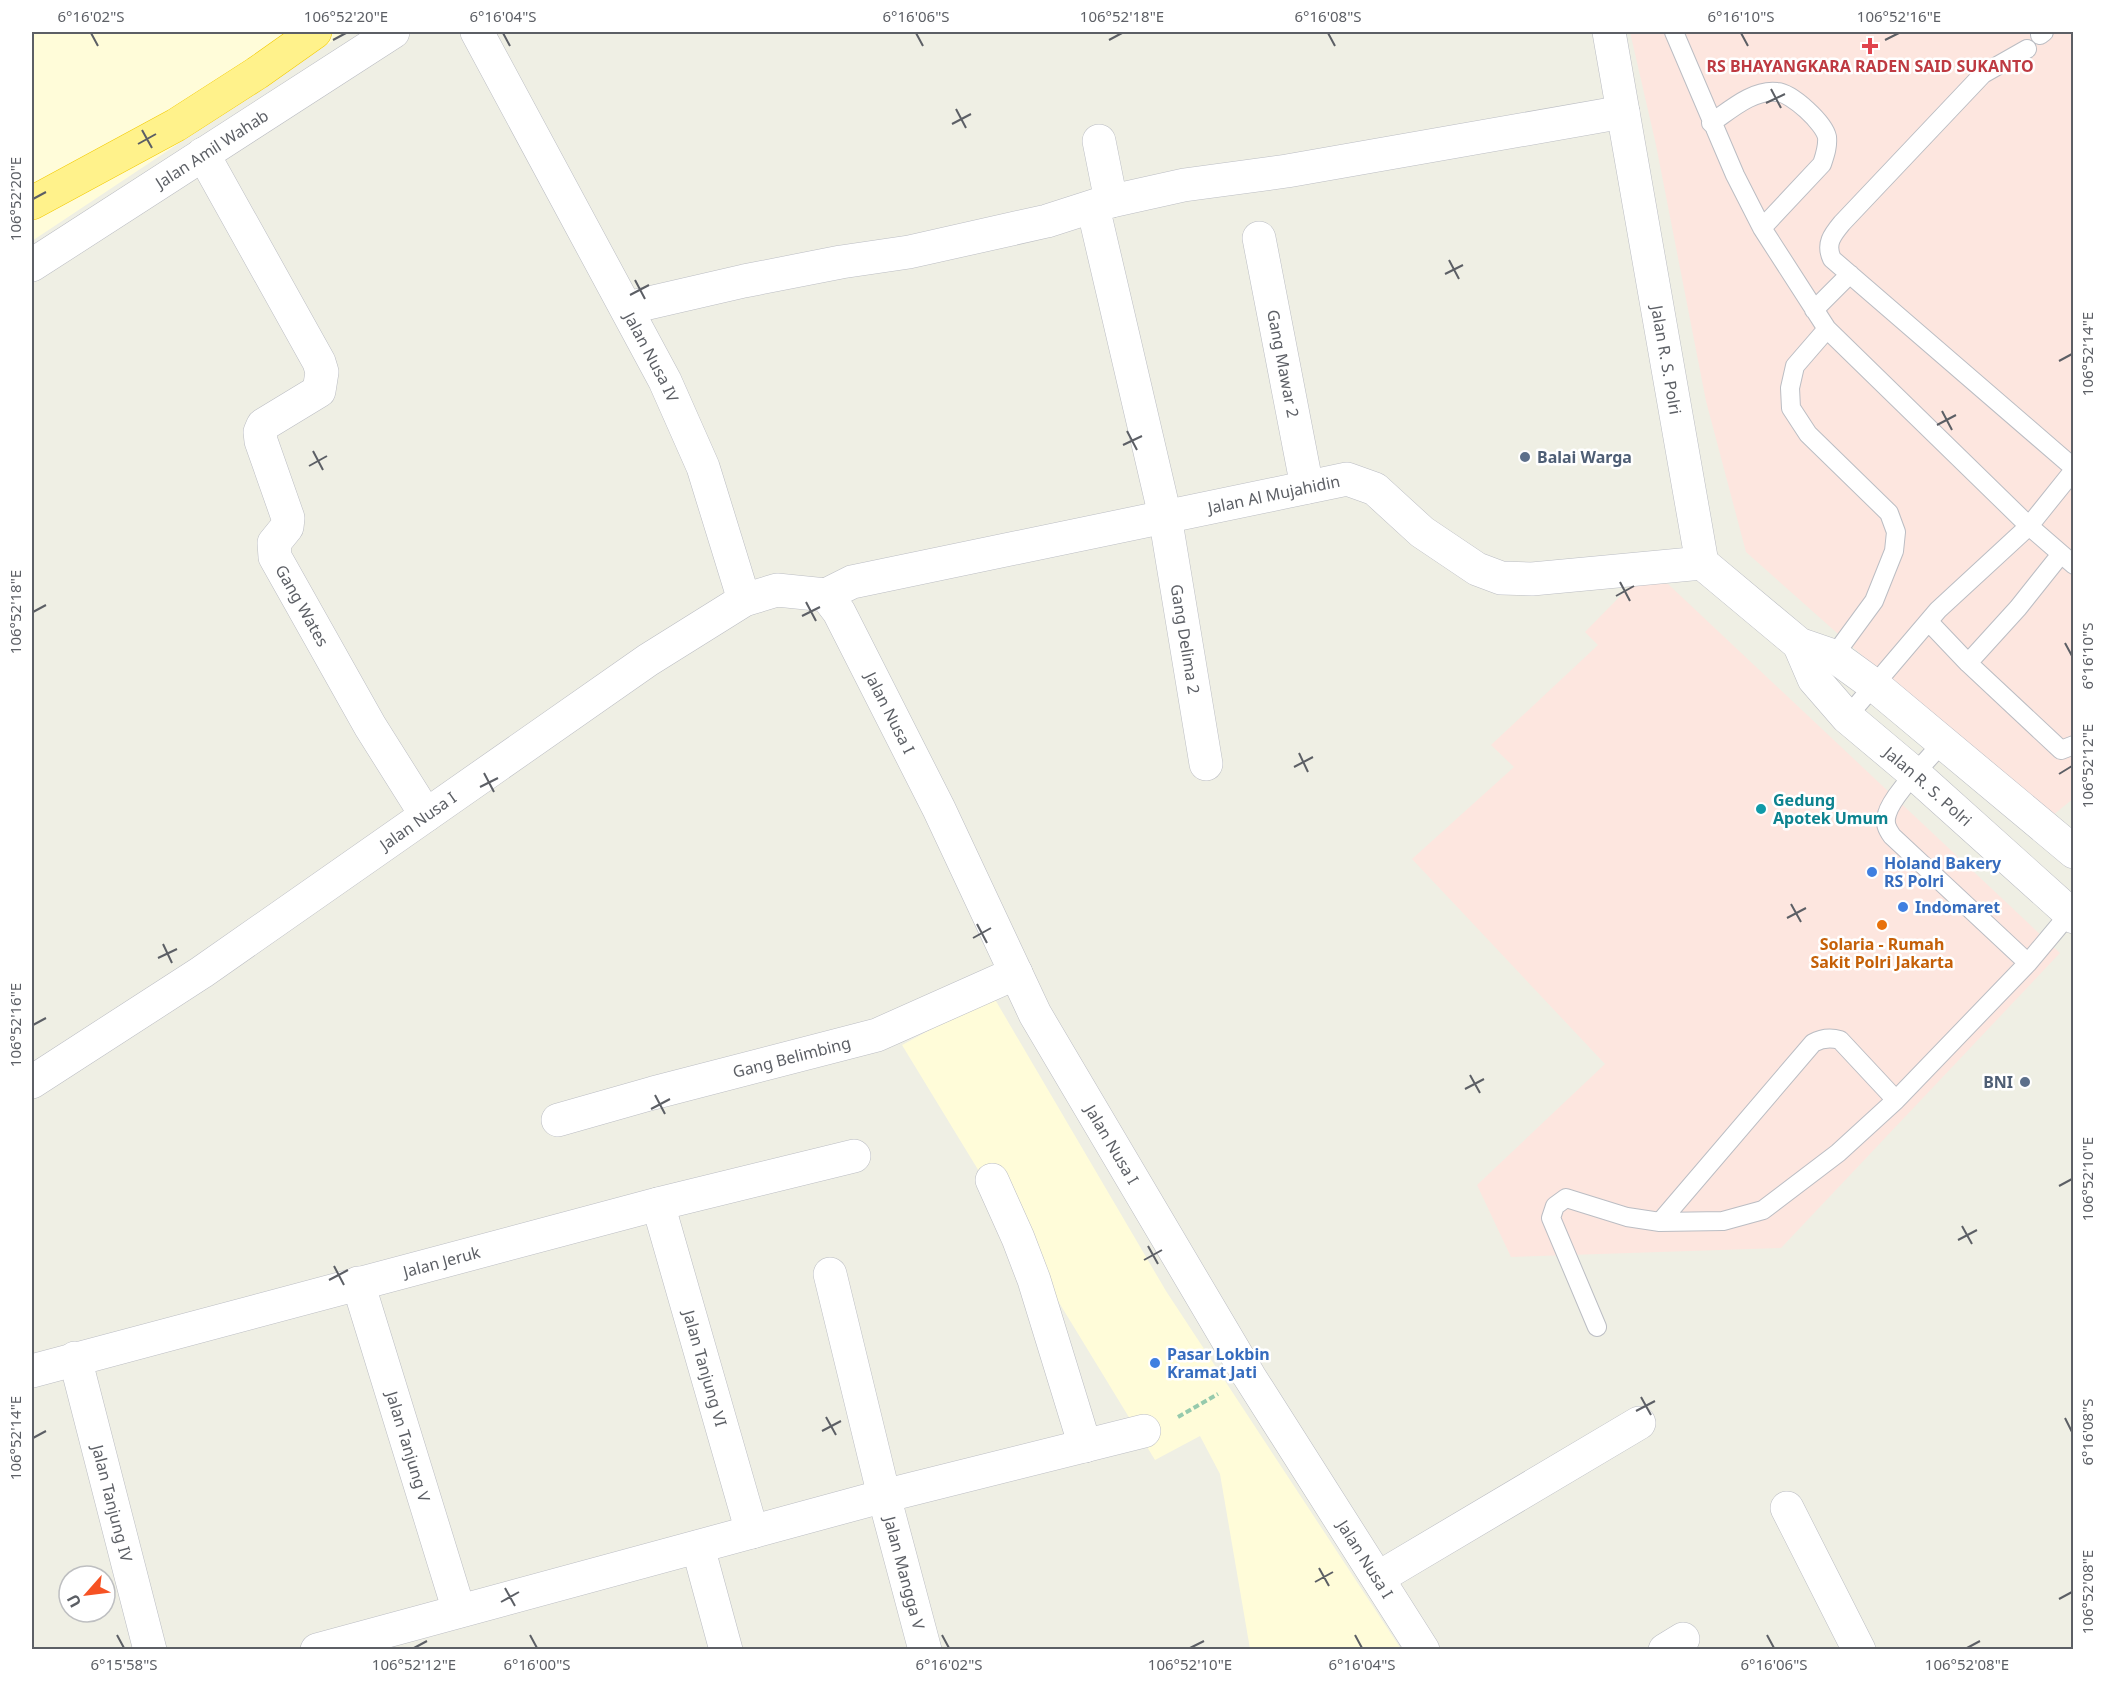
<svg xmlns="http://www.w3.org/2000/svg" width="2105" height="1681" font-family="'Noto Sans',sans-serif">
  <style>
    .commercial { fill: #fffcd9 }
    .medical { fill: #fde6df }
    .lines { fill: none; stroke-linecap: round; stroke-linejoin: round }
    .service-casing { stroke: #bbbdc3; stroke-width: 20 }
    .minor-casing { stroke: #bbbdc3; stroke-width: 34 }
    .motorway-casing { stroke: #f3ca00; stroke-width: 34 }
    .path { stroke: #96caac; stroke-width: 4; stroke-dasharray: 6 3; stroke-linecap: butt }
    .service { stroke: #fff; stroke-width: 18 }
    .minor { stroke: #fff; stroke-width: 33 }
    .motorway { stroke: #fff28b; stroke-width: 33 }
    .ticks { fill: none; stroke: #5c5f65; stroke-width: 2 }
    .health-dot { fill: #e0444e; stroke: #fff; stroke-width: 2 }
    .service-dot { fill: #5c6f8a; stroke: #fff; stroke-width: 2 }
    .culture-dot { fill: #0f9aa8; stroke: #fff; stroke-width: 2 }
    .shop-dot { fill: #3f7fe0; stroke: #fff; stroke-width: 2 }
    .food-dot { fill: #e8710a; stroke: #fff; stroke-width: 2 }
    .labels { text-anchor: middle; stroke-width: 5; stroke-linejoin: round; paint-order: stroke }
    .health-label { font-size: 16px; font-weight: bold; fill: #be3a42; stroke: #fff }
    .street-label { font-size: 16px; fill: #5c5f65; stroke: #fff }
    .service-label { font-size: 16px; font-weight: bold; fill: #4e5e75; stroke: #fff; text-anchor: start }
    .culture-label { font-size: 16px; font-weight: bold; fill: #0d838f; stroke: #fff; text-anchor: start }
    .shop-label { font-size: 16px; font-weight: bold; fill: #366cbe; stroke: #fff; text-anchor: start }
    .food-label { font-size: 16px; font-weight: bold; fill: #c56008; stroke: #fff }
    .neatline { fill: none; stroke: #5c5f65; stroke-width: 2 }
    .ticks-label { font-size: 15px; text-anchor: middle; fill: #5c5f65 }
  </style>
  <rect width="100%" height="100%" fill="#efefe4"/>
  <path class="commercial" d="M32,32H346L32,241Z
    M993,996L1166,1291L1401,1649H1250L1220,1474L1200,1436L1155,1460L902,1045Z"/>
  <path class="medical" d="M1630,32H2073L2074,798L2047,820L1746,552L1706,401L1656,145Z
    M1636,580L1668,584L2060,953L1781,1248L1511,1257L1477,1185L1605,1064L1412,859L1514,767L1491,745L1598,645L1585,632Z"/>
  <g class="lines">
    <g class="service-casing">
      <path id="service" d="M1674,32L1735,175L1762,228L1827,329L2029,526L2074,565
        M2040,35L2044,32
        M2027,49L1983,74L1842,223C1832,235 1825,244 1832,259L2074,468
        M1711,123C1729,111 1753,89 1777,92C1792,93 1824,123 1827,137C1828,147 1825,155 1822,164L1762,228
        M1814,310L1850,274
        M1827,329L1795,366L1790,388L1791,408L1808,434L1889,513L1896,532L1894,551L1874,601L1830,661
        M1929,622L1968,663L2061,750L2074,745
        M1968,663L2018,608L2061,554
        M1847,717L1938,610L2029,526L2074,470
        M1942,743C1928,760 1892,795 1887,814C1884,823 1887,829 1892,836L2028,963
        M1660,1222L1813,1043C1822,1038 1830,1037 1840,1040L1896,1100
        M1597,1327L1551,1218L1555,1206L1566,1198L1627,1217L1660,1222L1723,1221L1763,1210L1838,1153L1896,1100L2028,963L2074,908"/>
    </g>
    <g class="minor-casing">
      <g id="minor">
        <path id="s1" d="M477,32L665,381L703,467L744,600"/>
        <path id="s2" d="M1609,32L1702,563L1799,644L1834,656L1874,685L2074,852"/>
        <path d="M1099,141L1111,201"/>
        <path id="s3" d="M203,154L319,362L322,372L319,391L263,425L260,432L261,441L288,518L287,527L274,543L275,557L370,726L426,815"/>
        <path id="s4" d="M1093,207L1165,516L1206,764"/>
        <path id="s5" d="M1259,238L1307,487"/>
        <path id="s6" d="M32,265L393,32"/>
        <path d="M627,308L744,281L841,262L909,252L1047,221L1103,203L1184,185L1287,171L1623,112"/>
        <path id="s7" d="M826,595L852,582L1347,479L1375,489L1422,532L1477,569L1501,578L1532,579L1702,563"/>
        <path id="s8" d="M1799,644L1814,679L1847,717L1916,775L2074,917"/>
        <path id="s9" d="M32,1082L202,972L648,660L744,600L777,590L826,595L839,612L939,809L1035,1014L1249,1376L1423,1650"/>
        <path id="s10" d="M558,1120L653,1093L877,1035L1016,973"/>
        <path d="M992,1180L1018,1238L1034,1280L1085,1446"/>
        <path id="s11" d="M658,1204L752,1532"/>
        <path id="s12" d="M830,1274L884,1496L925,1650"/>
        <path id="s13" d="M358,1283L459,1611"/>
        <path id="s14" d="M75,1358L150,1650"/>
        <path id="s15" d="M32,1371L658,1204L854,1156"/>
        <path d="M1787,1508L1859,1650"/>
        <path d="M698,1547L726,1650"/>
        <path d="M1378,1578L1639,1423"/>
        <path d="M317,1650L884,1496L1144,1431"/>
        <path d="M1665,1650L1683,1639"/>
      </g>
    </g>
    <g class="motorway-casing">
      <path id="motorway" d="M32,203L176,125L257,73L315,32"/>
    </g>
    <path class="path" d="M1178,1417L1218,1394"/>
    <use href="#service" class="service"/>
    <use href="#minor" class="minor"/>
    <use href="#motorway" class="motorway"/>
  </g>
  <path class="ticks" d="M91,33L98,46M503,33L510,46M916,33L923,46M1328,33L1335,46M1741,33L1748,46M333,40L346,33M1109,40L1122,33M1885,40L1899,33M1771,89L1781,108M1766,103L1785,94M956,109L966,128M952,124L971,114M142,130L152,148M138,144L156,134M33,199L46,192M1449,260L1459,279M1445,274L1463,265M635,280L645,299M630,295L649,285M2059,361L2072,354M1942,411L1952,430M1937,425L1956,415M1127,431L1137,450M1123,445L1142,436M313,451L323,470M309,466L327,456M1620,582L1630,601M1616,596L1634,586M806,602L816,621M33,612L46,605M802,616L820,607M2065,643L2072,656M1299,753L1308,772M1294,767L1313,757M484,773L494,792M2059,774L2072,766M480,787L498,778M1791,904L1801,922M1787,918L1806,908M977,924L987,943M973,938L991,928M163,944L172,963M158,958L177,949M33,1025L46,1018M1470,1075L1480,1093M1465,1089L1484,1079M655,1095L665,1114M651,1109L670,1099M2059,1186L2072,1179M1962,1226L1972,1244M1958,1240L1977,1230M1148,1246L1158,1264M1144,1260L1162,1250M334,1266L344,1285M329,1280L348,1270M1641,1397L1651,1415M1636,1411L1655,1401M826,1417L836,1435M2065,1418L2072,1432M822,1431L841,1421M33,1438L46,1431M1319,1568L1329,1586M1315,1582L1333,1572M505,1588L515,1606M2059,1599L2072,1592M501,1602L519,1592M117,1635L124,1648M530,1635L537,1648M942,1635L949,1648M1355,1635L1362,1648M1767,1635L1774,1648M414,1648L427,1641M1190,1648L1204,1641M1967,1648L1980,1641"/>
  <path class="health-dot" d="M1867 37h6v6h6v6h-6v6h-6v-6h-6v-6h6z"/>
  <g class="service-dot">
    <circle cx="1525" cy="457" r="6"/>
    <circle cx="2025" cy="1082" r="6"/>
  </g>
  <circle class="culture-dot" cx="1761" cy="809" r="6"/>
  <g class="shop-dot">
    <circle cx="1872" cy="872" r="6"/>
    <circle cx="1903" cy="907" r="6"/>
    <circle cx="1155" cy="1363" r="6"/>
  </g>
  <circle class="food-dot" cx="1882" cy="925" r="6"/>
  <g class="labels">
    <g class="health-label">
      <text x="1870" y="72">RS BHAYANGKARA RADEN SAID SUKANTO</text>
    </g>
    <g class="street-label">
      <text dy="6" stroke="none"><textPath href="#s6" startOffset="214">Jalan Amil Wahab</textPath></text>
      <text dy="6" stroke="none"><textPath href="#s1" startOffset="369">Jalan Nusa IV</textPath></text>
      <text dy="6" stroke="none"><textPath href="#s2" startOffset="333">Jalan R. S. Polri</textPath></text>
      <text dy="6" stroke="none"><textPath href="#s5" startOffset="128">Gang Mawar 2</textPath></text>
      <text dy="6" stroke="none"><textPath href="#s7" startOffset="460">Jalan Al Mujahidin</textPath></text>
      <text dy="6" stroke="none"><textPath href="#s3" startOffset="531">Gang Wates</textPath></text>
      <text dy="6" stroke="none"><textPath href="#s4" startOffset="442">Gang Delima 2</textPath></text>
      <text dy="6" stroke="none"><textPath href="#s9" startOffset="1078">Jalan Nusa I</textPath></text>
      <text dy="6" stroke="none"><textPath href="#s8" startOffset="195">Jalan R. S. Polri</textPath></text>
      <text dy="6" stroke="none"><textPath href="#s9" startOffset="466">Jalan Nusa I</textPath></text>
      <text dy="6" stroke="none"><textPath href="#s10" startOffset="242">Gang Belimbing</textPath></text>
      <text dy="6" stroke="none"><textPath href="#s9" startOffset="1564">Jalan Nusa I</textPath></text>
      <text dy="6" stroke="none"><textPath href="#s15" startOffset="424">Jalan Jeruk</textPath></text>
      <text dy="6" stroke="none"><textPath href="#s11" startOffset="171">Jalan Tanjung VI</textPath></text>
      <text dy="6" stroke="none"><textPath href="#s13" startOffset="171">Jalan Tanjung V</textPath></text>
      <text dy="6" stroke="none"><textPath href="#s14" startOffset="150">Jalan Tanjung IV</textPath></text>
      <text dy="6" stroke="none"><textPath href="#s9" startOffset="2050">Jalan Nusa I</textPath></text>
      <text dy="6" stroke="none"><textPath href="#s12" startOffset="308">Jalan Mangga V</textPath></text>
    </g>
    <g class="service-label">
      <text x="1537" y="463">Balai Warga</text>
      <text x="2013" y="1088" text-anchor="end">BNI</text>
    </g>
    <g class="culture-label">
      <text x="1773" y="806">Gedung<tspan x="1773" dy="18">Apotek Umum</tspan></text>
    </g>
    <g class="shop-label">
      <text x="1884" y="869">Holand Bakery<tspan x="1884" dy="18">RS Polri</tspan></text>
      <text x="1915" y="913">Indomaret</text>
      <text x="1167" y="1360">Pasar Lokbin<tspan x="1167" dy="18">Kramat Jati</tspan></text>
    </g>
    <g class="food-label">
      <text x="1882" y="950">Solaria - Rumah<tspan x="1882" dy="18">Sakit Polri Jakarta</tspan></text>
    </g>
  </g>
  <rect width="2105" height="1681" fill="none" stroke="#ffffff" stroke-width="66"/>
  <g transform="translate(87 1594) rotate(242)"><circle r="28" fill="#ffffff" stroke="#bebfc1" stroke-width="1.5"/>
  <path d="M0-4.5L10 22L0 15L-10 22Z" fill="#f65223"/>
  <text y="-9" font-size="16" font-weight="bold" text-anchor="middle" fill="#5c5f65">U</text>
  </g>
  <rect x="33" y="33" width="2039" height="1615" class="neatline"/>
  <g class="ticks-label">
    <text x="91" y="22">6°16'02"S</text>
    <text x="346" y="22">106°52'20"E</text>
    <text x="503" y="22">6°16'04"S</text>
    <text x="916" y="22">6°16'06"S</text>
    <text x="1122" y="22">106°52'18"E</text>
    <text x="1328" y="22">6°16'08"S</text>
    <text x="1741" y="22">6°16'10"S</text>
    <text x="1899" y="22">106°52'16"E</text>
    <text transform="translate(16 199) rotate(-90)" y="5">106°52'20"E</text>
    <text transform="translate(2088 354) rotate(-90)" y="5">106°52'14"E</text>
    <text transform="translate(16 612) rotate(-90)" y="5">106°52'18"E</text>
    <text transform="translate(2088 656) rotate(-90)" y="5">6°16'10"S</text>
    <text transform="translate(2088 766) rotate(-90)" y="5">106°52'12"E</text>
    <text transform="translate(16 1025) rotate(-90)" y="5">106°52'16"E</text>
    <text transform="translate(2088 1179) rotate(-90)" y="5">106°52'10"E</text>
    <text transform="translate(2088 1432) rotate(-90)" y="5">6°16'08"S</text>
    <text transform="translate(16 1438) rotate(-90)" y="5">106°52'14"E</text>
    <text transform="translate(2088 1592) rotate(-90)" y="5">106°52'08"E</text>
    <text x="124" y="1670">6°15'58"S</text>
    <text x="414" y="1670">106°52'12"E</text>
    <text x="537" y="1670">6°16'00"S</text>
    <text x="949" y="1670">6°16'02"S</text>
    <text x="1190" y="1670">106°52'10"E</text>
    <text x="1362" y="1670">6°16'04"S</text>
    <text x="1774" y="1670">6°16'06"S</text>
    <text x="1967" y="1670">106°52'08"E</text>
  </g>
</svg>
